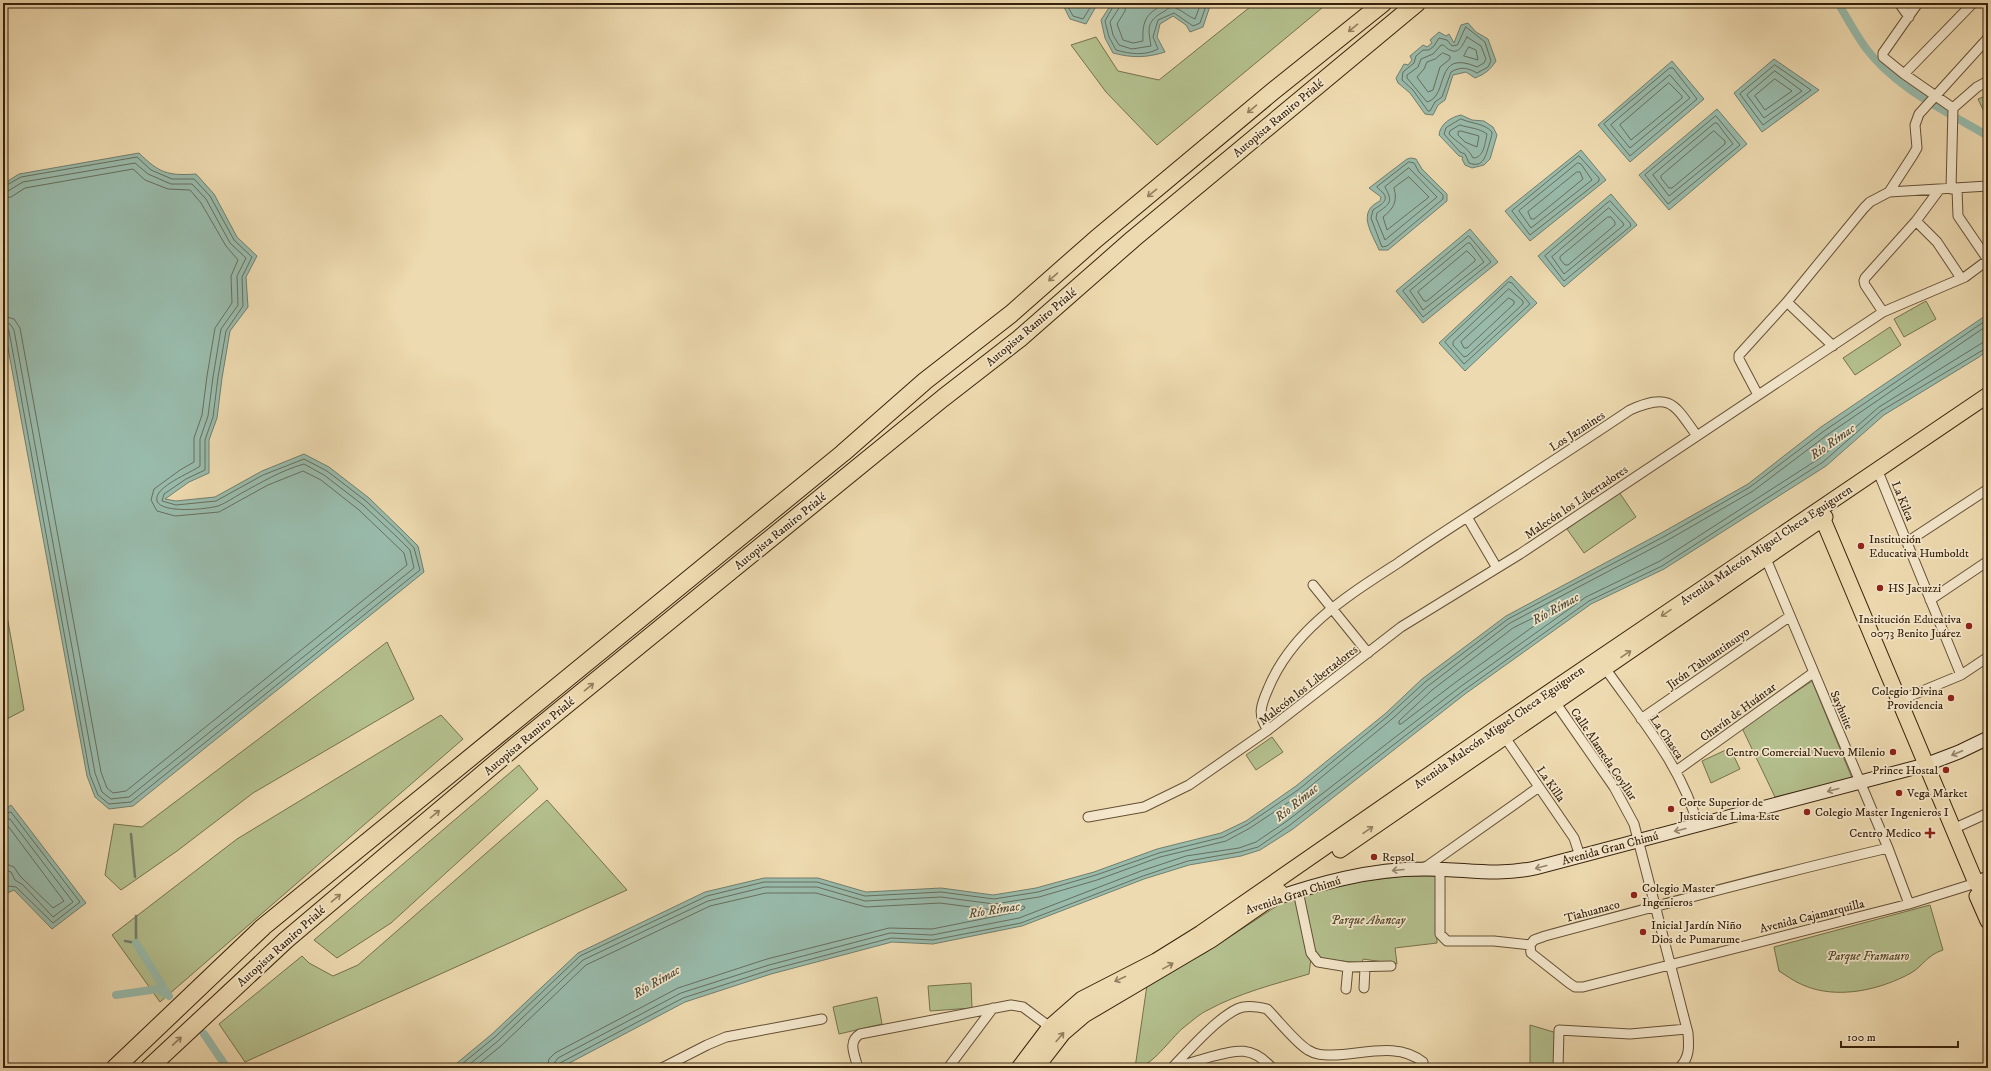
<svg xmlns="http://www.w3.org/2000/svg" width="1991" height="1071" font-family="'IM FELL DW Pica',serif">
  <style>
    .green { fill: #b4c08e; stroke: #76714d }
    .water { fill: #99bbac; stroke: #727e6c }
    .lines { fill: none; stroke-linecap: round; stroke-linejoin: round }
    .shore { stroke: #686e5c; stroke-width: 1 }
    .stream { stroke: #727e6c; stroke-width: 2.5 }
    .canal { stroke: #99bbac; stroke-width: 8 }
    .street-casing { stroke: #655035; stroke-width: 11 }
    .secondary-casing { stroke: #37220c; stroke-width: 15 }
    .primary-casing { stroke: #37220c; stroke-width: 17 }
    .highway-casing { stroke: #37220c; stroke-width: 19 }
    .street { stroke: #f4e7cc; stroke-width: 9 }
    .secondary { stroke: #f4e7cc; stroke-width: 13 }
    .primary { stroke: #eedab0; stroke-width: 15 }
    .highway { stroke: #eedab0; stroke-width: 17 }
    .oneway { stroke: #927e5e }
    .oneway2 { stroke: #96846c }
    .poi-dot { fill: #8f2418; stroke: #f4e7cc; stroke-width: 1.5 }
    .labels { text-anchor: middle; stroke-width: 3.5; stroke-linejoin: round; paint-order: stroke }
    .street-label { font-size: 12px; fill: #37220c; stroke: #f4e7cc }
    .poi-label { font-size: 12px; fill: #37220c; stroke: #f4e7cc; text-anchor: start }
    .park-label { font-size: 12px; font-style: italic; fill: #564a2c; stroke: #f4e7cc }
    .water-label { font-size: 13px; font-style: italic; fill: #54503c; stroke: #f4e7cc }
  </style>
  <rect width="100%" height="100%" fill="#eedab0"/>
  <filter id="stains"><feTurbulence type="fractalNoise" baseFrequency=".005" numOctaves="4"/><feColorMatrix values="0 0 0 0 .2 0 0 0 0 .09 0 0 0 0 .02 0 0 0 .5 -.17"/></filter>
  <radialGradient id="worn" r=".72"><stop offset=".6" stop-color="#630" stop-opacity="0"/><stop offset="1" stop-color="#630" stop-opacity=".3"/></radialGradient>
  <path class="green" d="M1255,3H1328L1157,145L1106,92L1071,45L1096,37L1118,71L1159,80Z
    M1988,95V120L1978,99Z
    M1926,301L1936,319L1904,337L1894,319Z
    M1890,327L1901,345L1855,375L1843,358Z
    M1619,492L1636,517L1584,553L1567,529Z
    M3,594L24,710L3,721Z
    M387,642L414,699L253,793L177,851L121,890L105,875L114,824L142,827Z
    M1812,681L1852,778L1775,797L1742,728Z
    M441,715L463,739L160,1002L112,935L237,839Z
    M1272,737L1283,752L1256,770L1246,755Z
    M1730,748L1740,769L1711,783L1702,761Z
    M519,765L538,789L391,923L337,958L314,940Z
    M547,800L627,890L245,1062L219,1024L302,956L309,963L333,976L358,965Z
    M1405,876H1436L1437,943L1395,948L1397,964L1363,959L1362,963L1311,958L1309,974C1275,984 1239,993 1208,1010C1199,1014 1191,1022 1183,1028C1171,1038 1151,1068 1135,1068L1147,985L1205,953L1280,904L1298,896L1362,881Z
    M1930,905L1943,950C1927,955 1923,966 1911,973C1880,990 1837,1000 1803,985C1795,982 1787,976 1779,971L1774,947Z
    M971,983L972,1008L930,1011L928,986Z
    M877,997L882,1024L839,1034L833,1007Z
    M1530,1025L1557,1033V1068H1530Z"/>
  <path class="water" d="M1062,3H1098L1086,24L1070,19Z
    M1112,3H1211L1203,27L1190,32L1186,25L1173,16L1160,24L1157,37L1165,52C1146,58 1132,58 1113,53L1105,38L1101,20Z
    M1468,23L1476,32L1488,39L1496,61C1490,70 1485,74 1475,78L1466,72L1453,75L1445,100L1438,105L1433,115L1425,114L1410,93L1398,83L1396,78L1404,64L1408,65L1412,60L1410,56L1423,45L1427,47L1432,43L1430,40L1439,32L1446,36L1449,34L1454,43L1461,25Z
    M1774,59L1819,90L1762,132L1734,93Z
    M1672,61L1704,99L1630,162L1598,125Z
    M1717,109L1747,144L1669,210L1639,175Z
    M1461,115L1472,120L1484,121L1493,127L1497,135L1490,159L1484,165L1472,168L1465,165L1462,159L1463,157L1459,156L1439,135C1440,124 1451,117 1461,115Z
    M1581,150L1606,180L1530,241L1505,211Z
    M139,153C159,173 168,176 196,174L214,194L237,237L257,256L246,277L248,307L230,331L222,378L217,418L209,440V473L189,482L165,499L176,501L215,497L262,471L304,454L329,467L369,498L403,531L418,546L424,572L133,806L109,809L95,797L87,776L3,321V184L19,174Z
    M1411,158L1416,159L1422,169L1447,194V201L1388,250H1379C1372,233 1356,212 1380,201L1381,197L1369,188L1407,159Z
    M1611,194L1637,225L1564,287L1538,256Z
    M1470,229L1498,262L1423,323L1396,291Z
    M1511,276L1537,303L1465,371L1439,343Z
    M1988,314V350L1979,357L1884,415L1826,466L1664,569L1591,604L1465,694L1293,829L1260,850L1241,856L1189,865L1144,879L1022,926L933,944L892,942L771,974L685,1002L560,1068H451L492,1034L578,953L705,892L764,878H818L866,892L941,888L993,895L1036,888L1094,872L1157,849L1221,833L1246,821L1296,786L1386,713L1422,679L1506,616L1663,532L1748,484L1821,427Z
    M11,805L86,903L52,929L14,890L3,895V882L5,879L3,875V811Z"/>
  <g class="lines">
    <path class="shore" d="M1066,3L1073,16L1083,19L1093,3
      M1115,3L1105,21L1109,37L1116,50C1130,54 1145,56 1158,49L1153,37L1158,20L1174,13L1193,26L1200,23L1207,3
      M1120,3L1119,8L1110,22L1113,35L1119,45L1132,49L1151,46C1148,28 1146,21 1165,11C1168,8 1172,6 1176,8C1183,11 1189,17 1195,19L1201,3
      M1126,3L1125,11L1117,24L1123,40L1133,43L1143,41C1142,19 1147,13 1166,3
      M1466,27L1485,42L1491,61L1488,67L1477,73C1468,68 1461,66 1451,72L1442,97L1435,102L1430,111H1428L1413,90L1402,80L1403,72L1414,63L1416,56L1423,50H1429L1434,46L1439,38L1447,40L1452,46L1457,45Z
      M1467,37L1481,46L1486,59L1484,63L1477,67C1433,48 1450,96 1427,102L1407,78V75L1418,67L1421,59L1433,54L1441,45C1446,45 1445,48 1450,50C1460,55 1463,43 1467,37Z
      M1469,47L1476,50L1478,60L1464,56Z
      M1443,53L1450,56V59L1440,67L1433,90L1428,92L1417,77L1424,69L1427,62L1435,59Z
      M1775,65L1811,90L1763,125L1740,94Z
      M1670,68H1673L1697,99L1630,156L1604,124Z
      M1775,71L1802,91L1764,118L1747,95Z
      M1670,75L1690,98L1630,148L1611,125Z
      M1775,79L1792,91L1765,110L1755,96Z
      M1669,83L1682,96V98L1631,140L1620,125Z
      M1716,116L1740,145L1668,204L1645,175Z
      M1461,119C1472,124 1484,123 1492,132C1492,137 1490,140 1489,145C1486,154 1484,169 1469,163L1465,154L1460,152L1444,134L1446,128Z
      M1715,123H1717L1733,144L1669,196L1653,175Z
      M1460,125C1469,128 1479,128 1487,134C1485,143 1484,158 1473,158C1468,147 1457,143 1449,134L1450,131Z
      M1461,131L1479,136L1477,147L1465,142L1458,135V132Z
      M1714,131L1725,141V144L1672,188H1669L1661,178V176Z
      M1579,156L1599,178V181L1530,235L1512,211Z
      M1409,162L1414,163L1419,172L1443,195V199L1387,246L1382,247L1371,218L1373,210C1378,206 1389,202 1384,194C1382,191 1379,190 1377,187Z
      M1578,163L1581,164L1592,180L1531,228L1519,211Z
      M1409,168L1437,197L1385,240L1376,218L1377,213C1391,203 1393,202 1385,187Z
      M1577,172H1580L1583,179L1534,219H1531L1528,212Z
      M1409,177L1429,197L1387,230L1383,217C1393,209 1398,202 1394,188Z
      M3,187L21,177L137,157L151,170L172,179H194L210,196L234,240L252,257L242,277L243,306L226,331L218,377L213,417L205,440V470L186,479L164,494L162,501L176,505L216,501L263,475L304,459L327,471L366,501L401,534L414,548L420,570L131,802L109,804L98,795L90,775L9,331L7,327H3
      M3,192L8,191L23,182L135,163L148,174L171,184H192L206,199L230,243L246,258L237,276L238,305L221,329L213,377L208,416L200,439V466C191,473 153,487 157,501C162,514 208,509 218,506C226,503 233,498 240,494C260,483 282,470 304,464L324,475L363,505L397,537L410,550L414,568L129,797L111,799L102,792L95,773L14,330L10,324L3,322
      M3,198L11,197L25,188L133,169L145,180L168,189L190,190L201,203L226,246L238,260L231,276L232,303L215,328L207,376L202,415L194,438V462L180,470L154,489L151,500L157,511L175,516L219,512L268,485L303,471L321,480L359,510L404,553L407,565L126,791L113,793L107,788L101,772L20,328L14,319L3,316
      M1610,201L1630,223L1631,226L1564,281L1545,256Z
      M1609,208L1623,223L1624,225L1564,274L1552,257Z
      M1608,217H1611L1615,222V225L1568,265H1565L1560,259V257Z
      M1469,236L1491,262L1423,317L1403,291Z
      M1468,243H1470L1484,262L1423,310L1410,291Z
      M1467,251L1475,259V261L1427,301H1424L1418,292Z
      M1509,282L1512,283L1530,304L1464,364L1445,342Z
      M1509,289L1523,301V304L1467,356L1464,357L1453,345V342Z
      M1509,298L1514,301V304L1467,348H1464L1461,342Z
      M1550,610L1553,611L1552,613L1456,682L1401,724H1399V721L1432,690L1513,628Z
      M3,814L11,812L80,902L53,923L16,887L8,886L3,891
      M3,819H10L73,902L53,917L23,885L15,880L11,872L3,869
      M3,825L8,826L64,901L53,908L20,876L14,867L3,863
      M457,1068L495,1037L580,956L707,896L764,882H817L865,896L941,892L994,899L1038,892L1096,875L1159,853L1223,837L1248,824L1298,790L1388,716L1425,682L1508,619L1665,536L1750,487L1824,431L1988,319
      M465,1068L498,1041L583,960L708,901L765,887H817L865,901L941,897L994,904L1039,897L1097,880L1160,857L1226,841L1250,828L1301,794L1392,719L1428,686L1510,623L1668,540L1753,491L1827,435L1988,325
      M474,1068L502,1045L586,965L710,906L766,893H816L866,907L940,903L993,910L1023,906L1025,907L1024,909L1017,912L932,929L889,928L767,959L678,988L555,1053L549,1059L547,1068
      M553,1068L555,1062L558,1058L681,993L769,965L890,933L932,935L1019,918L1141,871L1186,856L1239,848L1256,842L1287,821L1460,687L1586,597L1660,561L1820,458L1879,407L1982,343L1988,342
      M558,1068L560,1063L683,998L770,970L891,938L933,940L1021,923L1143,876L1188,861L1240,852L1258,847L1290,825L1463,691L1589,601L1662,566L1823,462L1881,411L1988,347"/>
    <path class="stream" d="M131,834L135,877
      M125,941L136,943V916"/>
    <path class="canal" d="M1838,3C1847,18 1855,33 1865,47C1895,88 1946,111 1988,136
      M136,943L169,996
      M116,995L158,989L166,994
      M204,1034L227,1068"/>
    <g class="street-casing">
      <path id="street" d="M1899,3L1909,17
        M1918,3L1883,53V57L1904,74L1953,108
        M1904,74L1973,3
        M1953,108L1977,87L1988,81
        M1951,189L1953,108
        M1957,189L1958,216L1988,260
        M1889,192L1988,186
        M1916,221L1937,242L1961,278
        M1787,302L1833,346
        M1883,312L1865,285L1864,281L1865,278L1916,221L1939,190
        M1758,395L1739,359V355L1787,302L1864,208L1870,202L1889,192L1913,155L1917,148L1915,125L1919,114L1988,38
        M1877,469L1961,675
        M1467,517L1497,568
        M1907,542L1988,489
        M1764,554L1888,848L1909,904
        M1313,585L1368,653
        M1930,600L1988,561
        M1605,668C1640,718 1682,766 1698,826
        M1898,701L1961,675L1988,657
        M1555,702L1614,787L1634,824L1688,1033C1689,1046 1690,1058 1679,1068
        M1641,719L1789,617
        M1268,730C1257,715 1261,705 1268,689C1292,630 1347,596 1398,563C1425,544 1453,526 1481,508C1531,475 1581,443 1630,410C1671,392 1674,404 1697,436
        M1502,733L1574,838L1580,856
        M1676,771L1813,673
        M1088,817L1144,807L1189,785L1268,730L1401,627L1520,554L1883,312L1965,277L1988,260
        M1953,829L1988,813
        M1423,869L1539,787
        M1440,869V934L1447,941H1494L1530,945L1534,940L1545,936C1659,905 1773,875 1888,848
        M1298,891L1311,953L1318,962L1348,967L1391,966
        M1530,945L1531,953L1569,983L1575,987H1583L1909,904L1976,883
        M1364,988L1365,968
        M1346,989L1348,967
        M662,1068L707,1045L726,1037L822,1019
        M858,1068C855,1055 847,1042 860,1034L1011,1005L1023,1007L1050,1027
        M948,1068L993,1008
        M1172,1068C1189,1050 1215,1020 1237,1009C1245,1005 1259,1007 1267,1009C1278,1020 1296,1043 1308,1050C1316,1055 1323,1055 1332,1055C1362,1055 1397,1041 1423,1062
        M1177,1068C1187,1063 1198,1061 1210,1057C1236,1050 1252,1045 1272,1068
        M1558,1068L1559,1030L1630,1034L1687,1029"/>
    </g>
    <g class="secondary-casing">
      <path id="secondary" d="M1976,883L1988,878
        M1270,900C1320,883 1370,869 1423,869C1463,868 1493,877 1535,868L1925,765L1959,752L1988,738"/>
    </g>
    <g class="primary-casing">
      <path id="primary" d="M1819,510L1976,883L1982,891L1988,904
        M1340,850L1825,517
        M1977,896L1988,921
        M1019,1068L1050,1027L1082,999L1156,961L1201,933L1498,727L1988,395
        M1036,1068L1063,1033L1084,1015L1211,940L1280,892"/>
    </g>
    <g class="highway-casing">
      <path id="highway" d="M115,1068L263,927L843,453L925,381L1011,314L1096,239L1272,92L1383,3
        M149,1068L286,940L517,745L943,398L1019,339L1133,239L1417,3"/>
    </g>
    <use href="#street" class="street"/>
    <use href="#secondary" class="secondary"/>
    <use href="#primary" class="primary"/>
    <use href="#highway" class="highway"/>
  </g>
  <defs><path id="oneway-shaft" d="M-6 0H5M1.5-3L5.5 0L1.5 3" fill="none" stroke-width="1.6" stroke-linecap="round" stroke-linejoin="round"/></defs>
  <g class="oneway">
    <use href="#oneway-shaft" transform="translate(1353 28) rotate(141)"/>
    <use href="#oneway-shaft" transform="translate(1252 109) rotate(140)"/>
    <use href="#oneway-shaft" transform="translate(1152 193) rotate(141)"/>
    <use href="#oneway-shaft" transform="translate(1053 277) rotate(139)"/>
    <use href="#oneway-shaft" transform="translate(1666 613) rotate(146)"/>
    <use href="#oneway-shaft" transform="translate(1626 654) rotate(-34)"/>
    <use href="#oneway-shaft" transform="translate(589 687) rotate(-39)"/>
    <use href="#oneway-shaft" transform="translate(435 814) rotate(-40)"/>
    <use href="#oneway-shaft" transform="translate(1368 830) rotate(-35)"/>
    <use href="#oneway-shaft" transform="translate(336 898) rotate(-40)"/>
    <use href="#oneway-shaft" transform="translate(1168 966) rotate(-29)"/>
    <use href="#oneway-shaft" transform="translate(1120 979) rotate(155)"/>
    <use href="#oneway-shaft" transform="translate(1060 1037) rotate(-50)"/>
    <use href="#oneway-shaft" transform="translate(177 1041) rotate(-43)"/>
  </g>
  <g class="oneway2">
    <use href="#oneway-shaft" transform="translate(1957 753) rotate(157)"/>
    <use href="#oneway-shaft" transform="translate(1833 790) rotate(165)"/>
    <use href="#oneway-shaft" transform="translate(1680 830) rotate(166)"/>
    <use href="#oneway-shaft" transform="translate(1541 867) rotate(165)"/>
    <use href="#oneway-shaft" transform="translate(1398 870) rotate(175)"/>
  </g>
  <g class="poi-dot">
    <circle cx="1861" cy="546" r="4"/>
    <circle cx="1880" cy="588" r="4"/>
    <circle cx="1969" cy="626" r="4"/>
    <circle cx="1951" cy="698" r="4"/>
    <circle cx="1893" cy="752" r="4"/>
    <circle cx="1946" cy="770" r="4"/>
    <circle cx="1899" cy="793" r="4"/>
    <circle cx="1671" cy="809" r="4"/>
    <circle cx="1807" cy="812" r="4"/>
    <path d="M1928 827h4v4h4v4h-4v4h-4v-4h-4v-4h4z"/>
    <circle cx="1374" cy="857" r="4"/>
    <circle cx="1634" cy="895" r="4"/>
    <circle cx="1643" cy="932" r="4"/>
  </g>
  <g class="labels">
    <g class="street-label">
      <text transform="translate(1278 118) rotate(-40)" y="4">Autopista Ramiro Prialé</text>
      <text transform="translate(1031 327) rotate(-40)" y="4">Autopista Ramiro Prialé</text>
      <text transform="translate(1577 431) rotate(-33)" y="4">Los Jazmines</text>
      <text transform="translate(1903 501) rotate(68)" y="4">La Kilca</text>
      <text transform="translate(1576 502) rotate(-34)" y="4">Malecón los Libertadores</text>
      <text transform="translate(780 531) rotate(-39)" y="4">Autopista Ramiro Prialé</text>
      <text transform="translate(1766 545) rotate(-34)" y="4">Avenida Malecón Miguel Checa Eguiguren</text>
      <text transform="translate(1708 658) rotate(-35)" y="4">Jirón Tahuantinsuyo</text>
      <text transform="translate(1308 685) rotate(-38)" y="4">Malecón los Libertadores</text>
      <text transform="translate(1842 710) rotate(67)" y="4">Sayhuite</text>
      <text transform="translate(1738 712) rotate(-36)" y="4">Chavín de Huántar</text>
      <text transform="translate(1499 727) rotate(-35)" y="4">Avenida Malecón Miguel Checa Eguiguren</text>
      <text transform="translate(529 736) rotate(-40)" y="4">Autopista Ramiro Prialé</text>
      <text transform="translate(1667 737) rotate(56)" y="4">La Chasca</text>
      <text transform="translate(1604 754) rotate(56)" y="4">Calle Alameda Coyllur</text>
      <text transform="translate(1551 784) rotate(55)" y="4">La Killa</text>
      <text transform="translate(1610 848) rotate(-15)" y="4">Avenida Gran Chimú</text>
      <text transform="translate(1293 895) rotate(-18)" y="4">Avenida Gran Chimú</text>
      <text transform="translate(1592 911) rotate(-15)" y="4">Tiahuanaco</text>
      <text transform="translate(1812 916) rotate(-14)" y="4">Avenida Cajamarquilla</text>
      <text transform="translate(281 946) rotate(-42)" y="4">Autopista Ramiro Prialé</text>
    </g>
    <g class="poi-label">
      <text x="1869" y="543">Institución<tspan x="1869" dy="14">Educativa Humboldt</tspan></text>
      <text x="1888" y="592">HS Jacuzzi</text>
      <text x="1961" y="623" text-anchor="end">Institución Educativa<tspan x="1961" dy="14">0073 Benito Juárez</tspan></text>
      <text x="1943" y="695" text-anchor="end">Colegio Divina<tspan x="1943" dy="14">Providencia</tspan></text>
      <text x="1885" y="756" text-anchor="end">Centro Comercial Nuevo Milenio</text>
      <text x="1938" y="774" text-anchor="end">Prince Hostal</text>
      <text x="1907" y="797">Vega Market</text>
      <text x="1679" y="806">Corte Superior de<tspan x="1679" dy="14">Justicia de Lima Este</tspan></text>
      <text x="1815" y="816">Colegio Master Ingenieros I</text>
      <text x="1921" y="837" text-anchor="end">Centro Medico</text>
      <text x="1382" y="861">Repsol</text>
      <text x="1642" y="892">Colegio Master<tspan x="1642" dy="14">Ingenieros</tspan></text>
      <text x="1651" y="929">Inicial Jardín Niño<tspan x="1651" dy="14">Dios de Pumarume</tspan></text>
    </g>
    <g class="park-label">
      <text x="1368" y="924">Parque Abancay</text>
      <text x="1868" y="960">Parque Framauro</text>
    </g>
    <g class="water-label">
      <text transform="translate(1832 441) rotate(-35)" y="5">Río Rímac</text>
      <text transform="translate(1555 608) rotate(-29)" y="5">Río Rímac</text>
      <text transform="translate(1296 802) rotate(-39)" y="5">Río Rímac</text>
      <text transform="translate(994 909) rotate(-9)" y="5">Río Rímac</text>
      <text transform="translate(656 981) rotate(-30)" y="5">Río Rímac</text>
    </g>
  </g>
  <rect width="1991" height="1071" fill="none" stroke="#eedab0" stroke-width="16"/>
  <rect x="4" y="4" width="1983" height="1063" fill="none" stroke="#37220c" stroke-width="2"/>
  <rect x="8" y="8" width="1975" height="1055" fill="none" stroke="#37220c"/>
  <path d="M1841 1041v6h117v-6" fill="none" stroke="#37220c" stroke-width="2"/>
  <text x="1847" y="1041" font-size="12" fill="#37220c" stroke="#f4e7cc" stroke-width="3" paint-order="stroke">100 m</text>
  <rect width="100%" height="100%" filter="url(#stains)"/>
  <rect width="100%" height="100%" fill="url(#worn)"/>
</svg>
